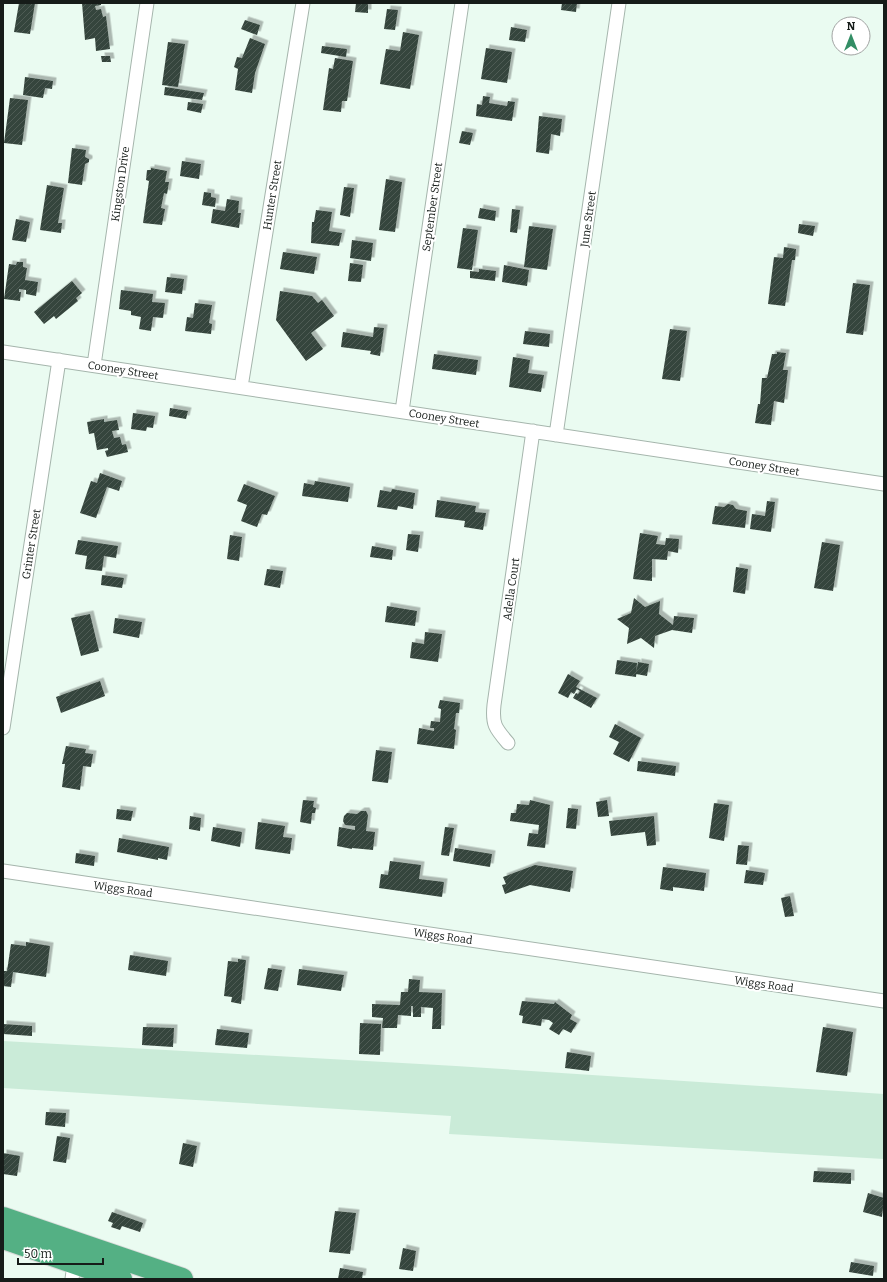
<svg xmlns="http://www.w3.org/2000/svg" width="887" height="1282" font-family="Bitter,serif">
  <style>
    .green { fill: #caebd8 }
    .building { fill: url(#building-hatch); filter: url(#shadow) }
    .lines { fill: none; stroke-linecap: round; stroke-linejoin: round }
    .street-casing { stroke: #a5b5ac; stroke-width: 15 }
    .highway-casing { stroke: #dadbda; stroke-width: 24 }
    .street { stroke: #fff; stroke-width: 13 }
    .highway { stroke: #54b084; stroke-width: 22 }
    .labels { text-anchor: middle; stroke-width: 4; stroke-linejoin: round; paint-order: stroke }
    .street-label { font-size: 11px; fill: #161c19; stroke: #fff }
  </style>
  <defs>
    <pattern id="building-hatch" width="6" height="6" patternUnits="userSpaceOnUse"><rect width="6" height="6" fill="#36443c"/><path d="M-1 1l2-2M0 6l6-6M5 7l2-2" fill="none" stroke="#505c55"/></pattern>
    <filter id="shadow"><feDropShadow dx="3.5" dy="-3.5" stdDeviation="0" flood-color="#0004"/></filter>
  </defs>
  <rect width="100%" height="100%" fill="#eafbf1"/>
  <path class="green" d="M3,1041L456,1066L884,1094V1159L449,1134L451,1116L3,1088Z"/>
  <path class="building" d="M19,3H35L30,34L14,32Z
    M82,3H101V5L95,6L96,10L101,9L103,17L106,16L110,49L96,51L95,38L85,40Z
    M356,3L368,4V13L355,12Z
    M562,3H577L576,12L561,10Z
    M387,9L398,10L395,30L384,29Z
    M245,20L260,25L257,35L241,29Z
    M511,27L527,30L525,42L509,40Z
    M403,32L419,35L410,89L380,84L386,49L400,51Z
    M250,38L265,44L255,73L252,93L235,90L238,69L234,67L237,57L242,58Z
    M168,42L185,44L178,87L162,85Z
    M322,46L347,49L346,57L321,53Z
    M486,48L512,52L507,83L481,79Z
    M101,56H110L111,62H102Z
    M335,58L353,61L347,101H342L341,112L323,110L329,68L333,69Z
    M25,77L53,81L52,89L45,88L43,98L23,95Z
    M165,87L204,93L202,100L164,95Z
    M483,96L490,97L489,103L507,106L508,101L515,102L512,121L476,116L477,104L482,105Z
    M10,98L28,100L22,145L4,143Z
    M188,102L203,104L201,113L187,110Z
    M539,116L562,119L560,136L551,134L549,154L536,152Z
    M462,131L473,133L470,145L459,143Z
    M72,148L86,150L85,157L89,159V162L85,164L82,185L68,183Z
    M182,161L201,164L199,179L180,176Z
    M151,168L167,171L165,182H169L167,194L164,193L161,208L165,209L162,225L143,223L149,181L146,180L147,170H151Z
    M386,179L402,182L395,232L379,230Z
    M47,185L64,188L58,223H62L61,233L40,230Z
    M344,187L354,188L350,217L340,215Z
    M204,192L211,193V197L216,198L215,207L202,205Z
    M227,199L239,201L238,213H241L239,228L211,223L213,209L225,211Z
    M480,208L496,211L495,221L478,218Z
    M512,209L520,210L517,233L510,232Z
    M316,210L332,212L329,231L342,233L339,246L311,243L312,222H314Z
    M16,219L30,222L26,242L12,240Z
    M799,224L815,226L813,236L798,233Z
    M529,226L553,229L547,270L524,267Z
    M463,228L478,230L472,270L457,268Z
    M352,240L373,243L371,261L350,258Z
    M784,247L796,249L795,260H792L785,306L768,304L774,257L783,258Z
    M283,252L317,257L314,274L280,269Z
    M17,262H23V267L27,268L25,280L38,282L36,296L26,294V290L19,289V292H21L20,301L4,299L9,264L16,265Z
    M350,263L363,265L361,282L348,281Z
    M504,265L529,270L527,286L502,282Z
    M479,269L496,271L495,281L470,278V271L479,272Z
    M167,277L184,279L182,294L165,292Z
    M72,281L82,293L76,298L78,301L56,319L54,316L44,324L34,312Z
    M853,283L870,285L863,335L846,333Z
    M121,290L153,294L152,302L165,303L163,318L153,317L151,331L139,329L141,317L131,315V311L119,309Z
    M280,291L312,296L318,303L322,300L334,316L311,333L323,349L306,361L276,320Z
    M195,303L212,305L209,323L212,324L211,334L185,331L187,317L193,318Z
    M374,327L384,328L380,356L370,354L371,351L341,347L343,332L373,337Z
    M670,329L687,331L680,381L662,379Z
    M525,331L550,334L549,347L523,344Z
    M777,352L786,353L783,370H788L784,403L774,401L771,425L755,423L758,404H760L762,378H767L772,354H777Z
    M434,354L478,360L476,375L432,369Z
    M513,357L530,360L528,373L544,375L541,392L509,387Z
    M170,408L188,411L186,419L169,416Z
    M133,413L155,416L153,428L147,427L146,431L131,429Z
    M104,419V422L117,420L119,430L112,431L114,438L120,437L122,445L126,444L128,452L107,457L105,451L108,450V448L97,450L94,433L89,434L87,422Z
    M100,473L122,481L119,491L107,487L96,518L80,513L91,481L97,483Z
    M315,481L350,487L348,502L302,496L304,483L314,485Z
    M244,484L275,496L267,515L262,514L257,527L241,521L247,505L237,501Z
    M392,489L415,493L413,509L398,506L397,510L377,507L380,490L391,492Z
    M437,500L476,506L475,512L486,513L483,530L464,527L465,521L435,517Z
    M767,501L775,502L771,532L750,529L752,514L765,516Z
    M728,504L733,505L736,509L747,511L745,528L712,524L715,506L724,507Z
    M640,533L658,536L656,544L665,545L666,538L679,539L678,553L668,551L667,560L652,559V581L633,579Z
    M408,534L420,535L418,552L406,550Z
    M230,535L242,537L239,561L227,559Z
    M78,540L118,546L116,558L104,556L102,571L85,569L87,556L75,554Z
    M822,542L840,545L833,591L814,588Z
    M372,546L393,550L392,560L370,557Z
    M736,567L748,569L745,594L733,592Z
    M267,569L283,571L280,588L264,585Z
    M102,575L124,578L122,588L101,585Z
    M634,598L645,607L660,601L659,614L673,625L674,616L694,618L692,633L672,630L655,636L654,648L641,638L627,644L629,628L617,619L631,613Z
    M387,606L417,611L415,626L385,622Z
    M90,614L99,651L81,656L71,618Z
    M115,618L142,622L139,638L113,633Z
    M425,632L442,634L438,662L410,658L412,642L424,644Z
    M617,660L637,663L636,677L615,674Z
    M638,662L649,664L647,676L636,674Z
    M568,674L580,681L576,687L597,698L591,708L573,698L576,693L578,694L580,691L577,689L574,694L571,692L568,698L558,693Z
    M100,681L105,696L61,713L56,697Z
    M440,700L460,703L459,713H456L454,729L456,730L454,749L417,744L419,728L434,731V728H430L431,721L440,722L441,709L438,708Z
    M615,724L641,738L629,762L613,754L619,742L609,737Z
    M66,746L86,749L85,753L93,754L91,767L83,766L80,790L62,787L65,764H62Z
    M376,750L392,752L388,783L372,781Z
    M638,761L676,766L675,776L637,771Z
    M303,800L314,801L313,807L316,808L315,813H312L311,824L300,822Z
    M530,800L550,805L545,848L527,846L529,833L538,834L539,825L510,821L511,813H516L517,804L529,805Z
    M607,800L609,816L598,817L596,802Z
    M714,803L729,805L724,841L709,838Z
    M568,808L578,809L576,829L566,828Z
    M117,809L133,811L131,821L116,819Z
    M361,811H366L368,815L366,831L375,832L373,850L352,848V849L337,846L339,827L355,830V826L345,825L343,821L344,816L347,813L357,814Z
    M190,816L201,818L200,831L189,829Z
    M654,816L656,845L647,846L645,832L611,836L609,821Z
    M258,822L285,826L283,837L292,838L290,854L255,849Z
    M213,827L242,832L240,847L211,841Z
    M445,827L454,828L449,856L441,855Z
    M119,838L169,847L167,860L158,858V860L117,852Z
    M738,845L749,846L747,865L736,864Z
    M455,848L492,854L490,867L453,861Z
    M76,853L95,856L94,866L75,863Z
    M390,861L421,865L419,879L444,882L442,897L379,888L381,874L388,875Z
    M535,865L573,871L570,892L530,885L505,894L502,885L506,884L503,877Z
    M663,867L706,873L704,891L673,887V891L660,889Z
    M746,870L765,873L763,885L744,883Z
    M790,896L794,916L785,917L781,898Z
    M26,942L50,946L46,977L13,972L11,987L3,986V971H7L11,944L26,946Z
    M130,955L168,961L166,976L128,970Z
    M238,959L246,960L241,1004L231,1002L232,997L224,996L228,961L238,962Z
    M268,968L282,970L278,991L264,989Z
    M299,969L344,975L341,991L297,985Z
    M409,979L420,980L419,992L442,993L441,1029H432L433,1008L421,1007V1017H413V1006H411V1016L398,1015L397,1028H382L383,1018L372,1017V1004L400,1005L401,992H408Z
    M522,1001L554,1004L555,1002L572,1015L570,1019L577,1023L571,1033L563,1029L559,1035L549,1029L553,1023L549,1020L542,1019L541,1026L522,1023L523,1016L519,1015Z
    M360,1023L381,1024L380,1055L359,1054Z
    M3,1024L32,1026V1036L3,1034Z
    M143,1027L174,1028L173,1047L142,1045Z
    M823,1027L853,1032L847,1076L816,1072Z
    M217,1029L249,1033L247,1048L215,1045Z
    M567,1052L591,1056L589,1071L565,1068Z
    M46,1112L66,1113L65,1127L45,1125Z
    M57,1136L70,1138L66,1163L53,1161Z
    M183,1143L197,1146L193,1167L179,1164Z
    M3,1153L20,1156L17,1176L3,1174Z
    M814,1171L851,1173V1184L813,1182Z
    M868,1193L884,1198L882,1217L863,1212Z
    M335,1211L356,1213L350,1254L329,1252Z
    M112,1212L143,1223L140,1232L122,1226L120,1230L111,1227L113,1223L108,1221Z
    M403,1248L416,1251L413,1271L399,1269Z
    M851,1262L874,1266L873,1276L849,1272Z
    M340,1268L363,1272L362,1279H338Z"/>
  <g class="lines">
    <g class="street-casing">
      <path id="street" d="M3,352L884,484
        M94,365L147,3
        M241,387L303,3
        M402,411L462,3
        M556,435L619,3
        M3,728L59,360
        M508,743C495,728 492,724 494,705L533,431
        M3,871L884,1001
        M72,1279L75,1257"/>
    </g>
    <g class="highway-casing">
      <path id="highway" d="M3,1218L182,1279
        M3,1238L121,1279"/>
    </g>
    <use href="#street" class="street"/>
    <use href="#highway" class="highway"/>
  </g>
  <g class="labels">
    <g class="street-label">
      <text transform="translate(120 184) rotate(-82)" y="4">Kingston Drive</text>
      <text transform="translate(272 195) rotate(-81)" y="4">Hunter Street</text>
      <text transform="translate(432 207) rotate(-82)" y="4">September Street</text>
      <text transform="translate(588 219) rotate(-82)" y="4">June Street</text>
      <text transform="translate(123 370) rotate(9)" y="4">Cooney Street</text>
      <text transform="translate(444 418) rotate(9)" y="4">Cooney Street</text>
      <text transform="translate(764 466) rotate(9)" y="4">Cooney Street</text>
      <text transform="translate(31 544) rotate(-81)" y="4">Grinter Street</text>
      <text transform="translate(511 589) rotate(-82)" y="4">Adella Court</text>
      <text transform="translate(123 889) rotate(8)" y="4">Wiggs Road</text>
      <text transform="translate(443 936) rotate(8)" y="4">Wiggs Road</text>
      <text transform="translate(764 984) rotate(8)" y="4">Wiggs Road</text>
    </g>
  </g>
  <rect width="887" height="1282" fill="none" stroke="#161c19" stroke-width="8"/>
  <g transform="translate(851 36)"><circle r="19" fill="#ffffff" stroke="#a2a4a3"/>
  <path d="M0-3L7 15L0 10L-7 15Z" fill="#338e65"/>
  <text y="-6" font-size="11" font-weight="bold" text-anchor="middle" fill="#161c19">N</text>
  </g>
  <path d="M18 1258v6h85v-6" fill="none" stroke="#161c19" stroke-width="2"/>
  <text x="24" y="1258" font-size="12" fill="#161c19" stroke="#ffffff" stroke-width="3" paint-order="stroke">50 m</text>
</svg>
